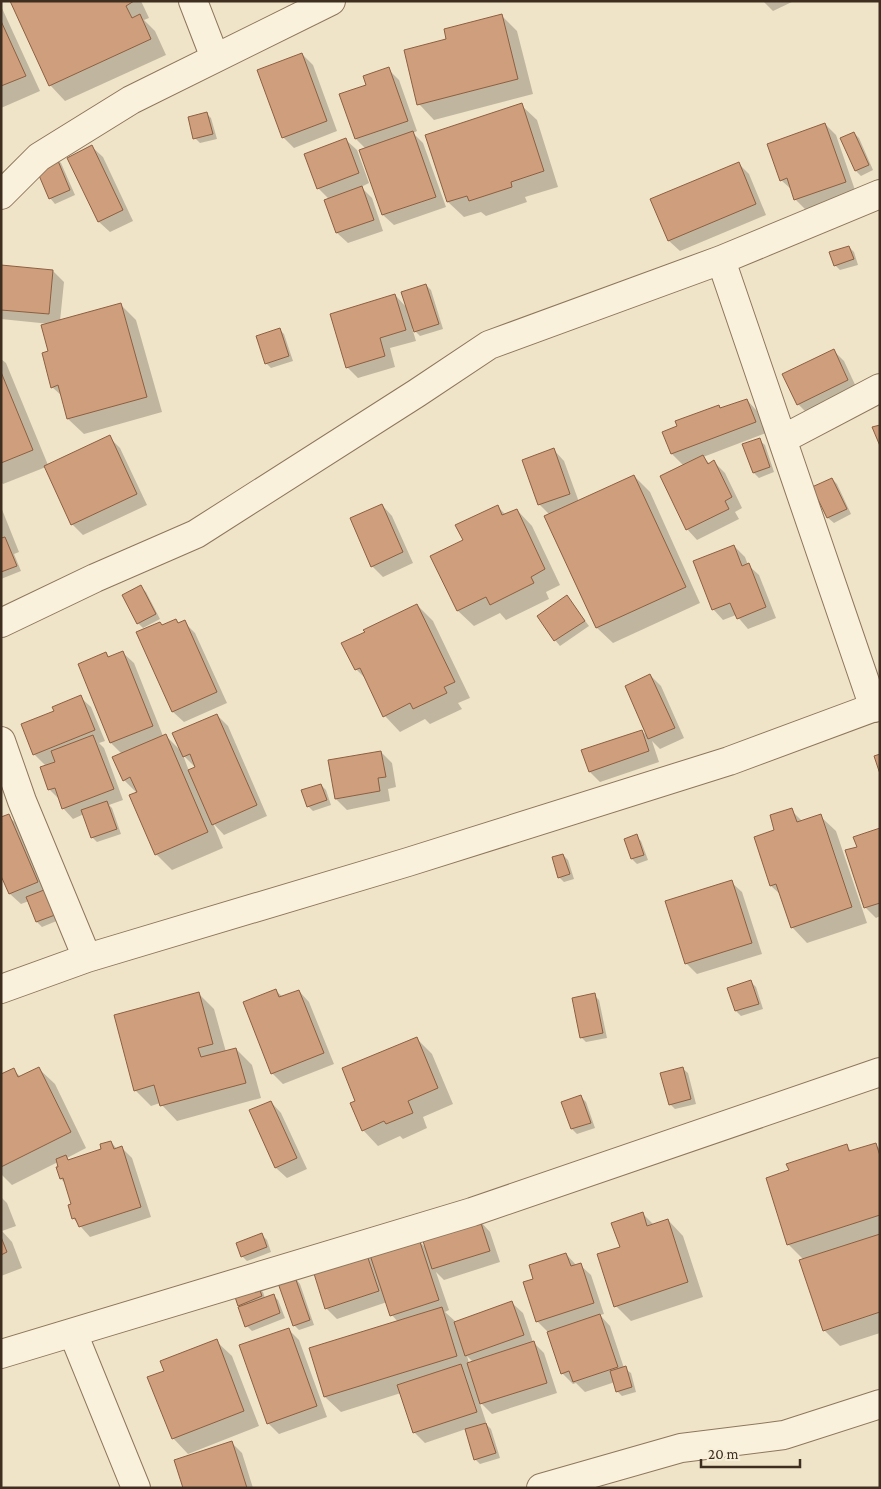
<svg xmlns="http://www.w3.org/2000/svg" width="881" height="1489" font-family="'Crimson Pro',serif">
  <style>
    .shadow { fill: #0003; fill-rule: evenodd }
    .building { fill: #cf9f7d; stroke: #8d5f41 }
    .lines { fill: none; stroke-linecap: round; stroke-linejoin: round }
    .street-casing { stroke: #8d765c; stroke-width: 30 }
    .street { stroke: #faf1dc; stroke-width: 28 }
  </style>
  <rect width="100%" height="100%" fill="#f0e4c8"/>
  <path class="shadow" d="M11,1H141L149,18L144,20L155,31L166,55L65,101L50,85Z
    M763,1H794L773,11Z
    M1,6L40,91L1,108Z
    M501,15L517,31L533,94L434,120L419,104L448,40Z
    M302,54L313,65L337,131L294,148L283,137Z
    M388,69L399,80L417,131L413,133L423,143L446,207L394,225L383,215L361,150L366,149L356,139L341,95L368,85Z
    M521,105L537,120L558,187L525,197L527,202L486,216L481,212L464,217L448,202L426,135Z
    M206,113L211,118L217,139L200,143L195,138Z
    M825,124L836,135L856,193L806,210L796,200L792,190L781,180Z
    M854,133L859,138L873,170L861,176L856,171L842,139Z
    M346,140L357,150L369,183L361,187L372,198L383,231L348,243L337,233L329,199L318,188Z
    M92,147L103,157L133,221L110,232L99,222L68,158Z
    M56,158L61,163L75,195L55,204L50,198Z
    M738,163L749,174L766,215L680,251L669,241L651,200Z
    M849,247L854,252L858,265L840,270L835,265Z
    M53,271L64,282L60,321L121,305L136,320L162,412L84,434L68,419L62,396L52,387L49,352L50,324L1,319V275Z
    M426,285L431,290L443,329L420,336L412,328L416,341L390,348L395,367L358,378L347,367L395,295L407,308Z
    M279,329L284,334L293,361L271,368L266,363Z
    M833,350L844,361L858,391L809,415L798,404Z
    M1,359L6,363L48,465L109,437L120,448L147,505L83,535L72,524L46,467L3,484L1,482Z
    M747,400L757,411L766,433L703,457L710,464L714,462L725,473L742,508L735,512L739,519L697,540L687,529L684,466L672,454L719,406L722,409Z
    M759,440L765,445L774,472L759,478L754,473Z
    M554,450L564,461L579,502L634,476L650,492L700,603L613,643L597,628L546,517L550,515L539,504Z
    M832,479L837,484L851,514L834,523L828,518L814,487Z
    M382,505L392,516L413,563L383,577L372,566Z
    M1,507L19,552L14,554L21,571L1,579Z
    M498,507L506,515L517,510L532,526L560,585L546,592L549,599L506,620L500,613L474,626L458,611L432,556L464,541Z
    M734,546L745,557L748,565L759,575L776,618L748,629L736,615L723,620L713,609Z
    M141,587L146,592L160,619L143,628L138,623Z
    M567,597L589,626L560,646L555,640Z
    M417,605L433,621L470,698L458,703L462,709L430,724L425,719L400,732L385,716L368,681L356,669L366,632Z
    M176,620L180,624L184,622L195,633L227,703L184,722L173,712L163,626Z
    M123,653L134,663L163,736L165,735L182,752L217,715L228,726L267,816L224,835L213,823L223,848L172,870L156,854L137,793L124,780L122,754L111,743L106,654L110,658ZM183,755L196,768L189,771Z
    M650,675L661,686L684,738L660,749L652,741L659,762L600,782L590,772L642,731L650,739L626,686Z
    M80,697L91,707L105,741L99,743L104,748L123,800L109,805L112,808L121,834L97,842L92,837L84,814L73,819L63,808L60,800L49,789L46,766L34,754L56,711Z
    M381,752L392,763L396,787L388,789L390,801L347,810L336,799Z
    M321,785L326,790L331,805L313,811L308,806Z
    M791,810L803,822L820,816L836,831L867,923L807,943L792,927L781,895L771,886L756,838L776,830Z
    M8,816L19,826L59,920L42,927L37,922L29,901L21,904L10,894L1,873Z
    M880,829V916L876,918L865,907L858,847Z
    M636,836L641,841L648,860L637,864L632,859L625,840Z
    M563,855L568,860L574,879L564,882L559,877Z
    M731,882L742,892L762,954L697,974L686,963Z
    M751,982L756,987L763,1009L741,1016L736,1011Z
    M276,991L283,997L299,991L309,1002L334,1064L283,1084L272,1073Z
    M199,994L214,1009L226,1052L236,1049L252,1065L261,1098L177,1121L160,1103L151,1106L135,1090Z
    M594,995L599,1000L607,1038L586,1042L581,1037Z
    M416,1038L432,1054L453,1104L423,1117L427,1128L403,1139L400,1136L378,1146L363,1130L357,1102Z
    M682,1068L688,1073L696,1104L675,1109L670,1104Z
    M39,1069L55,1084L86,1148L67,1158L69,1160L103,1149L111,1142L117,1149L121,1147L132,1158L151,1217L90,1237L73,1218V1205L66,1184L61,1179L58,1162L12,1185L1,1174V1076L13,1070L21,1077Z
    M581,1097L586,1102L595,1128L577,1134L572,1129Z
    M271,1102L281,1113L307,1169L287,1178L276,1168L251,1111Z
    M875,1145L880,1149V1333L840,1346L824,1330L804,1260L788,1244L790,1171L847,1146L852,1152Z
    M1,1197L7,1203L16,1226L2,1231L12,1242L22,1268L1,1276Z
    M642,1213L654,1225L668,1220L683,1236L703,1297L631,1321L616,1306L621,1247Z
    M480,1221L490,1232L500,1262L444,1280L436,1272L449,1310L445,1312L456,1322L512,1303L523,1313L533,1342L544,1353L557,1393L492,1414L479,1401L486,1422L485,1423L491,1429L500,1458L480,1464L475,1459L466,1429L425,1443L414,1432L401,1393L341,1412L325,1397L310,1349L398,1322L392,1315L387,1302L337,1319L326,1308L312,1265L418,1240L427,1249ZM467,1356L473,1362L469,1363Z
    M262,1235L267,1240L271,1252L247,1261L242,1256Z
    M566,1254L577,1266L580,1265L591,1275L604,1314L600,1315L610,1326L624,1368L631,1373L636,1392L622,1396L617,1391L615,1382L585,1392L576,1383L573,1384L562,1373L549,1333L537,1321L535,1280Z
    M295,1278L300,1284L314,1325L299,1330L294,1325Z
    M258,1287L263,1292L265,1298L273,1295L278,1300L285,1318L252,1331L247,1326L239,1305Z
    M288,1329L299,1340L327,1417L279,1434L268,1423Z
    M216,1341L232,1356L259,1426L188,1454L173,1438Z
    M231,1442L242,1453L253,1488H184Z"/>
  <path class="building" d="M10,1H134L126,6L132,18L140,14L151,39L49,86Z
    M502,14L518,79L417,105L404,50L446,39L444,29Z
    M1,21L26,76L1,86Z
    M302,53L327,121L282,138L257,70Z
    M389,67L408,121L355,139L339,94L366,85L363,76Z
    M522,103L544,171L511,182L512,187L469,201L467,196L447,202L425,135Z
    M207,112L213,134L193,139L188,117Z
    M825,123L846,182L794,200L787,178L780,181L767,144Z
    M413,131L436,197L382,215L359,150Z
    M854,132L869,165L855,171L840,138Z
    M346,138L359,173L317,189L304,154Z
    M92,145L123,210L98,222L67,158Z
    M56,156L70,190L49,199L35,166Z
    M739,162L756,204L668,241L650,199Z
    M362,186L374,220L336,233L324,200Z
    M849,246L854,259L834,266L829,252Z
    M1,265L53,270L49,314L1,310Z
    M426,284L439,324L414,332L401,292Z
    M395,294L406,330L380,338L385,356L346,368L330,314Z
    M121,303L147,397L67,419L58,385L51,388L42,353L48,351L41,325Z
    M280,328L289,356L265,364L256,336Z
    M834,349L848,380L797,405L782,374Z
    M1,372L33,450L1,463Z
    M747,399L756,422L671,454L662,432L677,426L675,421L719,405L720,408Z
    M880,425V446L872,427Z
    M110,435L137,494L71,525L44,466Z
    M760,438L770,467L753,473L742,444Z
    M554,448L570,494L538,505L522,460Z
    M703,455L708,464L714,460L732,497L725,501L729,509L686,530L660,476Z
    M634,475L686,587L596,628L544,516Z
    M832,478L847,509L827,518L812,487Z
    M382,504L403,552L371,567L350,518Z
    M498,505L502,515L517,509L545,569L531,577L534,583L490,605L486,597L457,611L430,556L463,540L455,525Z
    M5,537L17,566L1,572V538Z
    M734,545L742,566L749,563L766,607L737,619L730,603L712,610L693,561Z
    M141,585L156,614L137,624L122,595Z
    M567,595L585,621L554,641L537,616Z
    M417,604L455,682L444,687L447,693L413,709L410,703L383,717L360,668L355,670L341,643L365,632L363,630Z
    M176,619L178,623L185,620L217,692L172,712L136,632L160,622L162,625Z
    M123,651L153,726L110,743L78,664L106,652L108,657Z
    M650,674L675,728L648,739L625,686Z
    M81,695L95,730L33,755L21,724L54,711L52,707Z
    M217,714L257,805L212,825L188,770L195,767L190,754L183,757L172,733Z
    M642,730L649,751L589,772L581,750Z
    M166,734L208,832L155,855L129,795L137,792L130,777L123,781L112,757Z
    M93,735L114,789L62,809L55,788L48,790L40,767L55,762L51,751Z
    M381,751L386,777L378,778L380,791L335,799L328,760Z
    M880,754V774L874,756Z
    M321,784L327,800L307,807L301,790Z
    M107,801L117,829L91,838L81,810Z
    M792,808L797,822L821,814L852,907L791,928L776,884L770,886L754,837L774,830L770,815Z
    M9,814L38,882L9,894L1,876V817Z
    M880,828V903L864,908L845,850L857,847L853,837Z
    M637,834L644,855L631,859L624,839Z
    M563,854L570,874L558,878L552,857Z
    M732,880L752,943L685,964L665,901Z
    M44,890L55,915L36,922L26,897Z
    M751,980L759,1004L735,1011L727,988Z
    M276,989L279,997L299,990L324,1053L271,1074L243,1002Z
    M199,992L213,1044L198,1048L201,1057L236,1048L246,1083L160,1106L154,1085L134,1091L114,1015Z
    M595,993L603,1033L580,1038L572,998Z
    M417,1037L438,1088L408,1101L413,1113L386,1124L384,1121L362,1131L350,1103L355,1101L342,1068Z
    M39,1067L71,1132L1,1167V1074L14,1068L18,1077Z
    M683,1067L691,1099L669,1105L660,1073Z
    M581,1095L591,1123L571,1129L561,1102Z
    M271,1101L297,1158L275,1168L249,1110Z
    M111,1141L114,1149L122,1146L141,1207L79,1227L75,1218L72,1219L68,1205L71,1204L63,1178L60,1179L56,1167H58L56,1159L66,1155L68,1160L101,1149L100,1144Z
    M876,1143L880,1156V1215L787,1245L766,1178L789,1170L786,1164L847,1144L849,1151Z
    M643,1212L647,1226L668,1219L688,1282L614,1307L597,1254L620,1247L611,1223Z
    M480,1220L490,1251L432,1269L422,1238Z
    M262,1233L267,1247L241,1257L236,1243Z
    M880,1234V1312L823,1331L799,1260Z
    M1,1237L7,1252L1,1255Z
    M419,1239L439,1300L390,1316L370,1255Z
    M364,1246L379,1291L325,1309L311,1264Z
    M566,1253L571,1266L581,1263L594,1303L536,1322L523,1282L533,1279L529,1265Z
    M295,1277L310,1320L293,1326L278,1283Z
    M258,1285L262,1296L238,1306L234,1294Z
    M274,1294L280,1313L245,1327L238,1307Z
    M512,1301L524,1335L465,1356L454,1322Z
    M442,1307L457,1356L324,1397L309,1348Z
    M600,1314L618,1367L573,1382L569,1371L561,1374L547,1332Z
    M289,1328L317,1406L267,1424L239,1345Z
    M217,1339L244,1411L172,1439L147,1377L164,1371L160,1361Z
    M534,1341L547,1383L480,1404L467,1363Z
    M461,1364L477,1412L413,1433L397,1385Z
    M626,1366L632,1387L616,1392L610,1371Z
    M486,1423L496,1453L474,1460L465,1429Z
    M232,1441L247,1488H183L174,1460Z"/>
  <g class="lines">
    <g class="street-casing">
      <path id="street" d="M193,1L215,58
        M1,195L39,157L131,100L331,1
        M721,260L874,708
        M783,439L880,388
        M1,623L95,578L196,534L417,393L489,345L721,260L880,194
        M1,741L22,801L87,958
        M1,989L87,958L408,862L729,761L880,705
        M73,1333L136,1488
        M1,1354L472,1212L880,1072
        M541,1488L681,1448L784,1435L880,1404"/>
    </g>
    <use href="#street" class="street"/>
  </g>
  <rect width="881" height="1489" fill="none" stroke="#3d2e20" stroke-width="5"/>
  <path d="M701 1459v8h99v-8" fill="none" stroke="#3d2e20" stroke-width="2.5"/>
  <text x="708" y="1459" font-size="15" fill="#3d2e20" stroke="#f7eed8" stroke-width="4" paint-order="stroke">20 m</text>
</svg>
